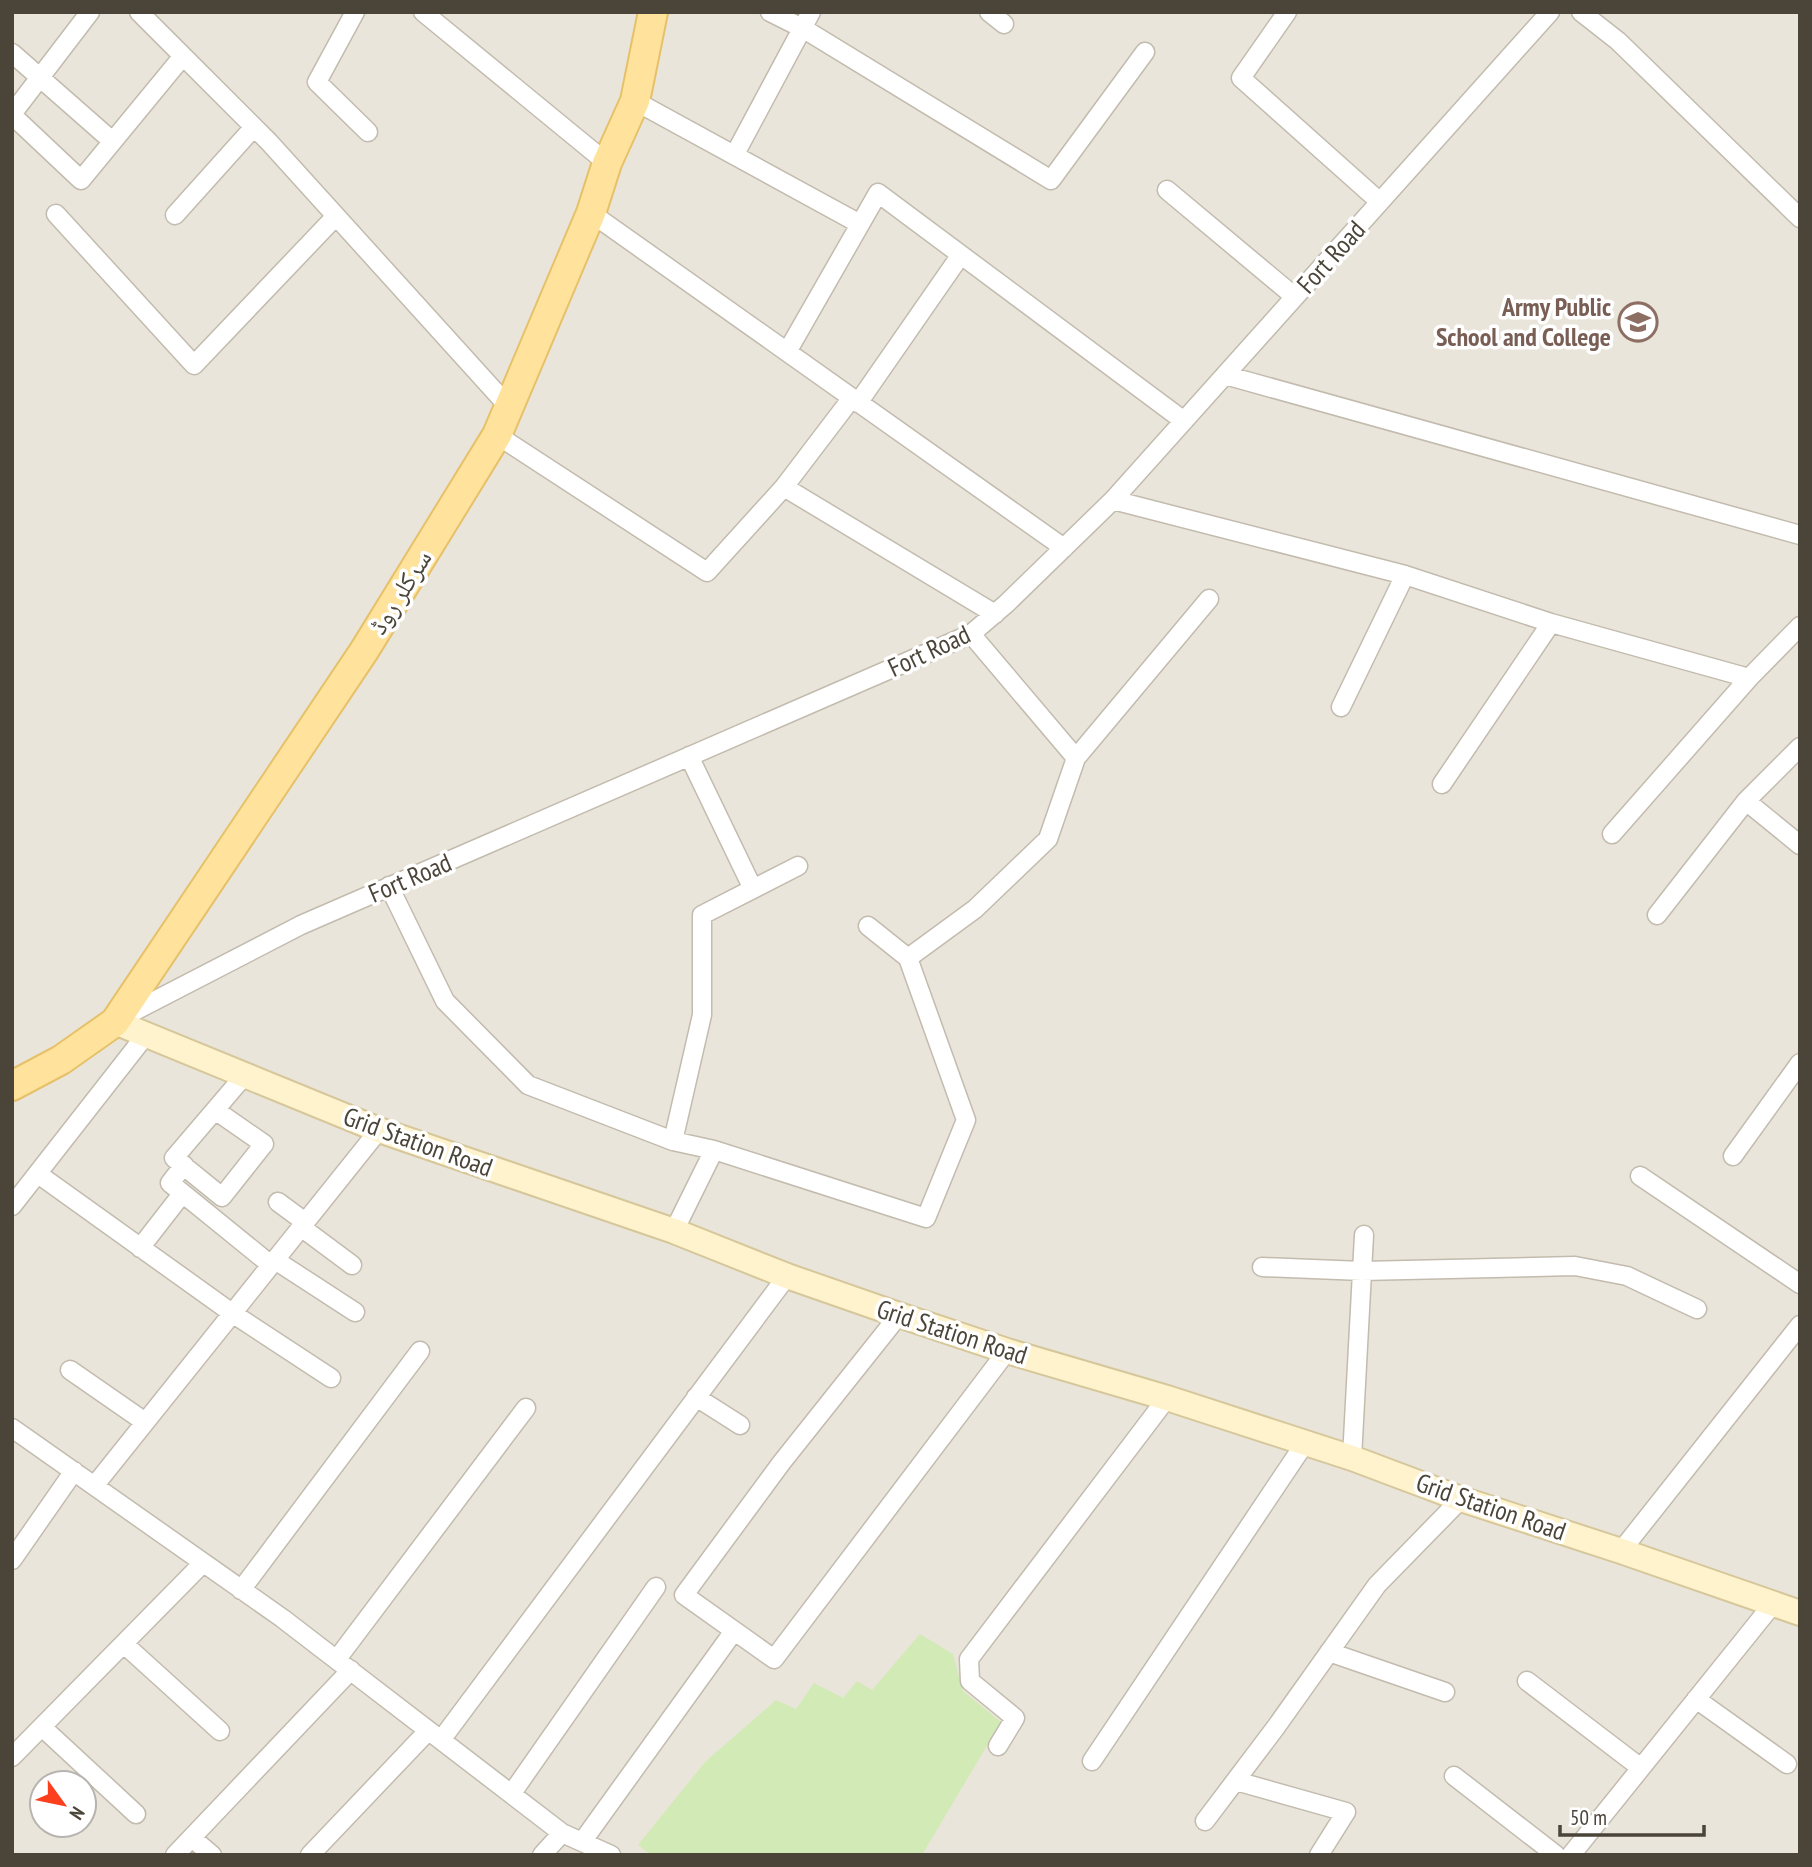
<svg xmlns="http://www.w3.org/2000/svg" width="1812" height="1867" font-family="'PT Sans Narrow','Noto Naskh Arabic',sans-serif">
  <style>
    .residential { fill: #eae5da; fill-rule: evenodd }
    .green { fill: #d2eab5 }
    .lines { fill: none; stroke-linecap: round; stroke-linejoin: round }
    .minor-casing { stroke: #c2bbae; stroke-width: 21 }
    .secondary-casing { stroke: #d6c79b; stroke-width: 28 }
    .primary-casing { stroke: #e6c16a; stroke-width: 32 }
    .minor { stroke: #fff; stroke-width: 18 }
    .secondary { stroke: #fff3cd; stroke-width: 24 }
    .primary { stroke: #ffe39c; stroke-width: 28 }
    .labels { text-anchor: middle; stroke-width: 7; stroke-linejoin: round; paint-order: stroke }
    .street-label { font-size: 26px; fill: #4b4439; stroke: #fff }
    .education-label { font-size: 26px; font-weight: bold; fill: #785e54; stroke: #fff; text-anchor: end }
  </style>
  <rect width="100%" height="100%" fill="#f6f3ec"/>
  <path class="residential" d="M12,12H1800V1855H12ZM42,1783H84V1825H42Z"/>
  <path class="green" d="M920,1634L953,1654L963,1691L1001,1722L922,1855H651L638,1845L705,1762L776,1700L796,1709L814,1683L843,1698L857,1681L872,1690Z"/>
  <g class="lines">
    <g class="minor-casing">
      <path id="minor" d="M139,12L269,142L508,406
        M355,12L317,82L368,132
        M423,12L607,163
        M770,12L804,29L1051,180L1145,52
        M989,12L1004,24
        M1287,12L1241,78L1380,202
        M1581,12L1618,41L1800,218
        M12,53L111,140
        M635,101L860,224
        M12,114L90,12
        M12,115L81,180L183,56
        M735,154L811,12
        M1167,190L1295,297
        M591,213L1064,548
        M56,214L194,365L336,216
        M175,215L254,127
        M787,352L878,193L1184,421
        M1225,375L1800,535
        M858,403L960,256
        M497,435L707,572L784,487L851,399
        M784,487L995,614
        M1113,500L1405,575L1551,623L1749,678L1800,626
        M1341,707L1405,575
        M689,756L753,889
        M1076,758L1209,599
        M1442,784L1551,623
        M1746,801L1800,845
        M1612,834L1749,678
        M389,886L445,1001L528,1085L673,1141
        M1657,915L1746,801L1800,747
        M908,958L975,909L1048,839L1076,758L971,634
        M123,1017L301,925L971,634L1006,604L1113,500L1550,12
        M215,1110L264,1144L222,1197L174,1158L244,1076
        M714,1150L673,1141L702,1015V915L798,866
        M1733,1156L1800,1063
        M184,1165L170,1183L271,1265
        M38,1174L232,1313L331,1378
        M1640,1176L1800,1284
        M278,1202L305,1222
        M12,1206L145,1036
        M301,1227L352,1265
        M674,1231L714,1150L926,1218L966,1120L908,958L868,926
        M140,1248L182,1194
        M275,1260L355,1312
        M1262,1267L1362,1271L1575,1266L1627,1276L1697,1309
        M899,1315L782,1462L684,1595L774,1659L1007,1351
        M70,1370L145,1422
        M696,1397L740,1425
        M12,1428L282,1618L562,1833L611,1855
        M1352,1458L1364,1235
        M95,1485L379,1130
        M1621,1551L1800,1325
        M12,1560L74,1471
        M241,1590L420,1351
        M124,1644L220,1731
        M1329,1652L1445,1692
        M337,1659L526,1408
        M1527,1681L1641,1768
        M1696,1699L1787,1764
        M42,1727L136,1814
        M441,1740L787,1276
        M998,1746L1015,1718L970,1681L969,1659L1167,1398
        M12,1757L202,1564
        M1092,1761L1305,1443
        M1454,1776L1556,1855
        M1236,1781L1346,1812L1319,1855
        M512,1793L656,1587
        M1205,1821L1276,1727L1377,1585L1461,1499
        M192,1838L212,1855
        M582,1842L734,1631
        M175,1855L351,1670
        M310,1855L428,1731
        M542,1855L562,1833
        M1571,1855L1772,1605"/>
    </g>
    <g class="secondary-casing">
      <path id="secondary" d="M115,1022L379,1130L674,1231L787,1276L899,1315L1007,1351L1167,1398L1352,1458L1461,1499L1621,1551L1800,1613"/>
    </g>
    <g class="primary-casing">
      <path id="primary" d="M12,1086L61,1060L115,1022L364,651L497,435L591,213L607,163L635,101L653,12"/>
    </g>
    <use href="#minor" class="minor"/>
    <use href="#secondary" class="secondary"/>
    <use href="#primary" class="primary"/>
  </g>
  <defs>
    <g id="university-ring" transform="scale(2.0125)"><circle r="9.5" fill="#fff" stroke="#8d6e63" stroke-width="1.5"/><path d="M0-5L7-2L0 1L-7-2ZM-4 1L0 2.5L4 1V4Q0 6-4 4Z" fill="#8d6e63"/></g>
  </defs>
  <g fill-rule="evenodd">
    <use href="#university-ring" x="1638" y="322"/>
  </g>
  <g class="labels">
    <g class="street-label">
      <text transform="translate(1331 257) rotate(-48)" y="9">Fort Road</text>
      <text transform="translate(400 592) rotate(-58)" y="9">سرکلر روڈ</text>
      <text transform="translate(929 651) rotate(-25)" y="9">Fort Road</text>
      <text transform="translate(410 878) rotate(-23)" y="9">Fort Road</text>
      <text transform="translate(418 1142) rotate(20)" y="9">Grid Station Road</text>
      <text transform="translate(952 1332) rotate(18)" y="9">Grid Station Road</text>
      <text transform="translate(1491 1507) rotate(19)" y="9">Grid Station Road</text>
    </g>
    <g class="education-label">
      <text x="1611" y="316">Army Public<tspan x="1611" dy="30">School and College</tspan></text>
    </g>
  </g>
  <rect width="1812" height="1867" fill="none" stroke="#4b4439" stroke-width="28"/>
  <g transform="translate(63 1804) rotate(123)"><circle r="33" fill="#ffffff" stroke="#b7b4b0" stroke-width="2"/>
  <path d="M0-5L12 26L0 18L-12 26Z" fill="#fc3f1d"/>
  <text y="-10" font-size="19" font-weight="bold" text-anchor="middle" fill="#4b4439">N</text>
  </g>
  <path d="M1560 1825v10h144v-10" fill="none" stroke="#4b4439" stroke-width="3.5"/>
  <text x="1570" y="1825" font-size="21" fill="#4b4439" stroke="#ffffff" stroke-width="5" paint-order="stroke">50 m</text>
</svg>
